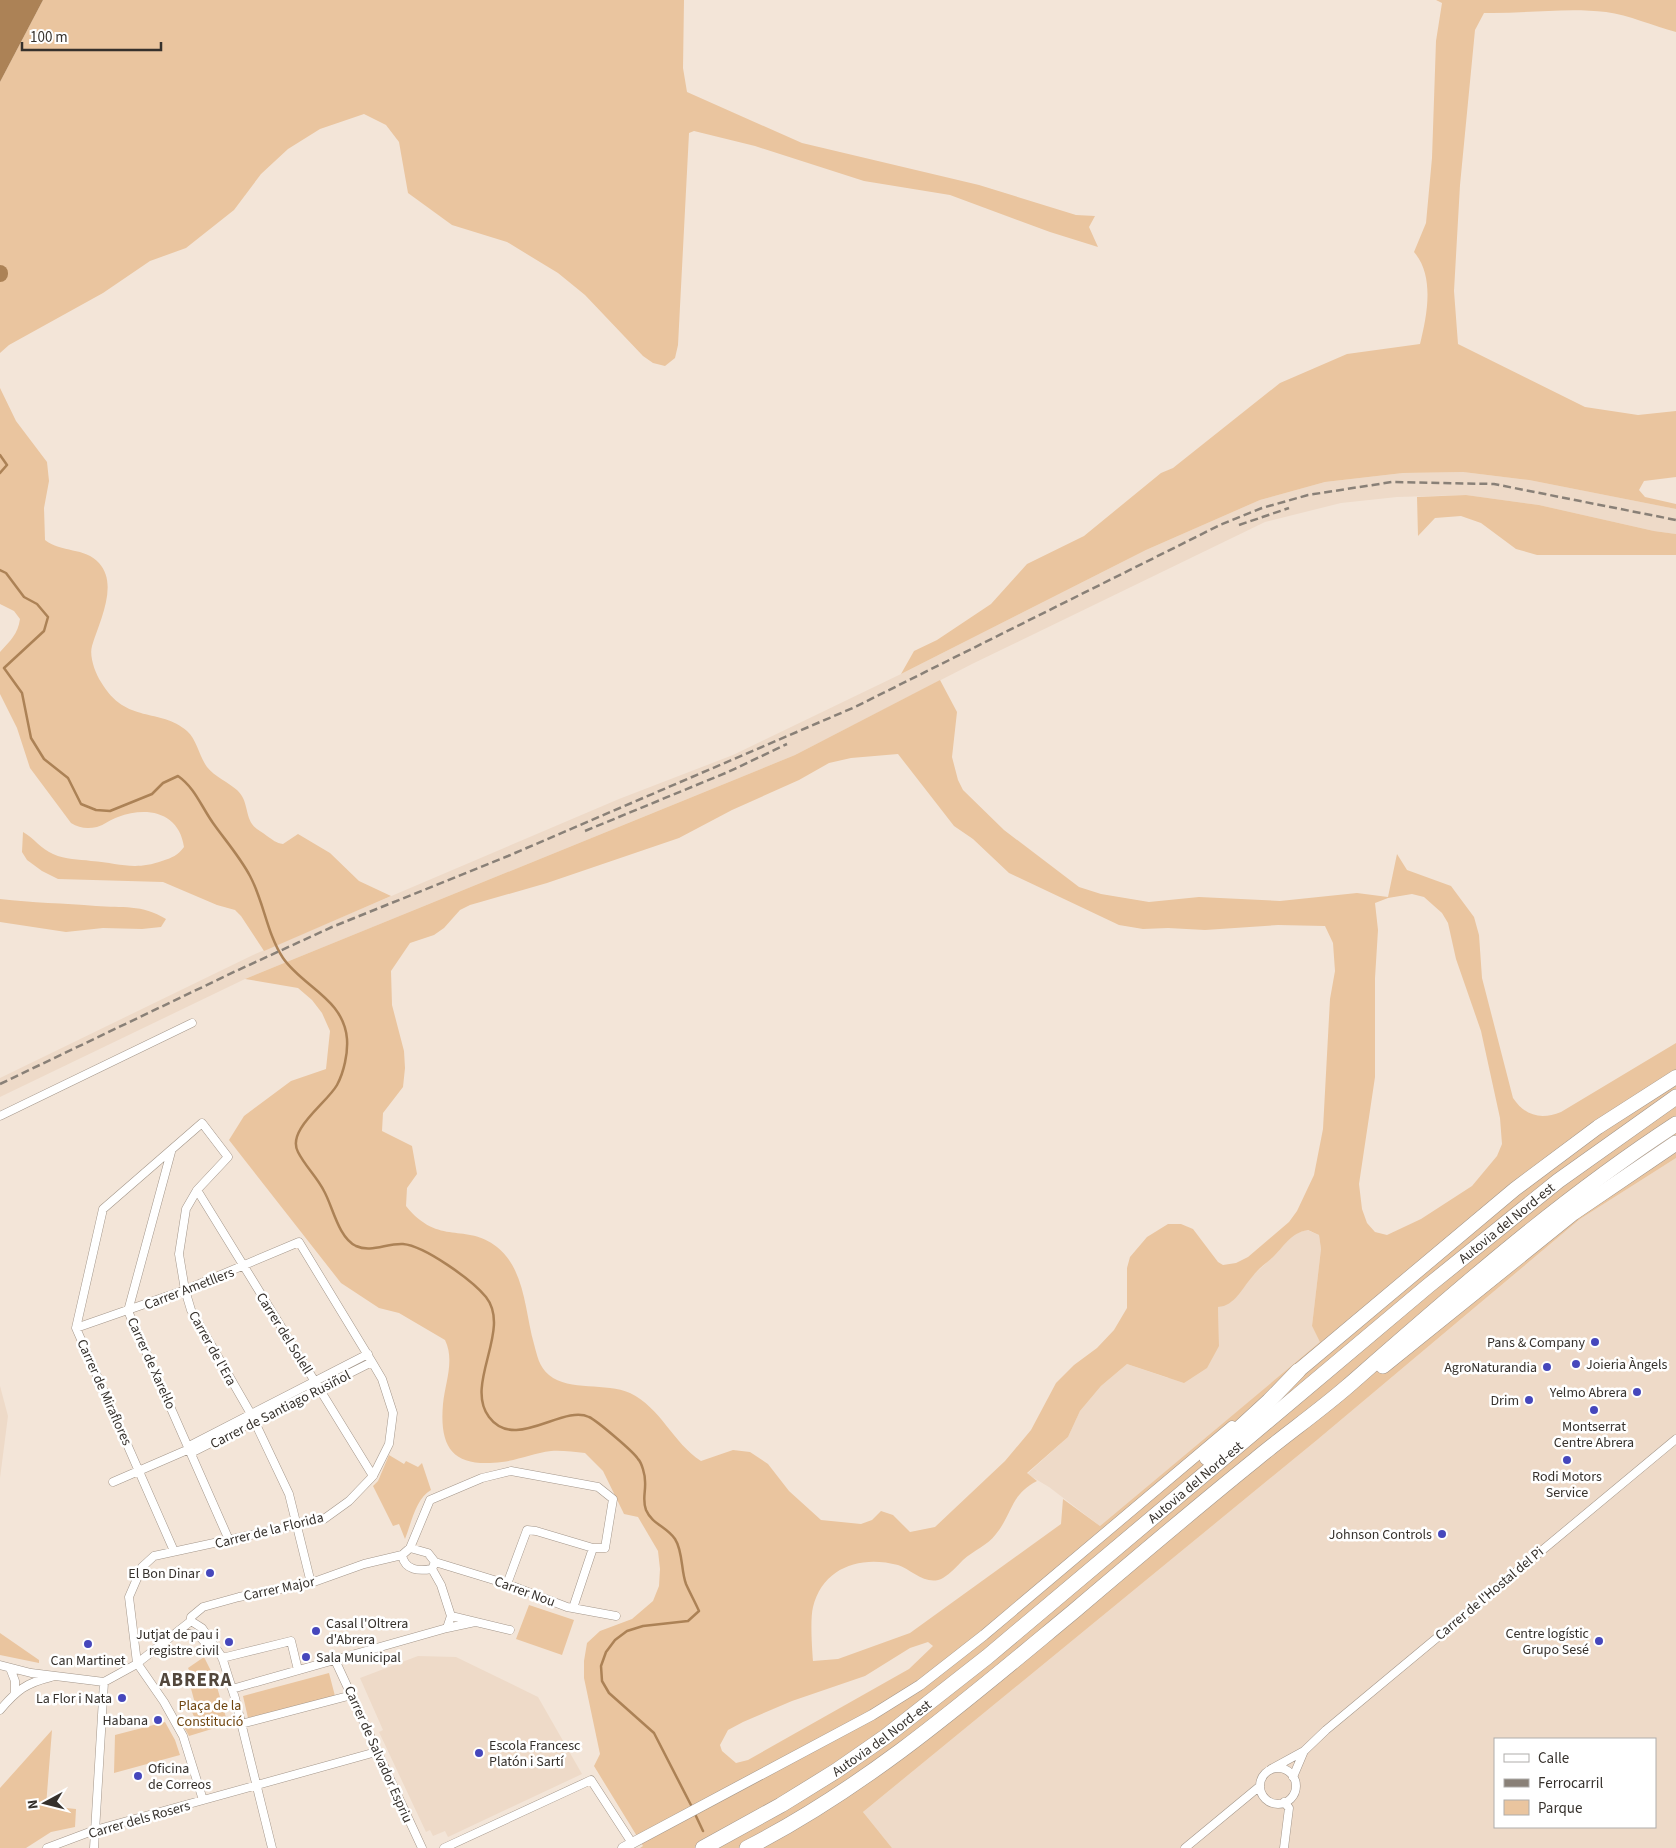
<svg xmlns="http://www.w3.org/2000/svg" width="1676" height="1848" font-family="'Source Sans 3',sans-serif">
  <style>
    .built { fill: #eedac8; fill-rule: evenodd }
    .green { fill: #eac59f; fill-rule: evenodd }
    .water { fill: #ac8256 }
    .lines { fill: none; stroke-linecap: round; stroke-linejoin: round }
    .stream { stroke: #ac8256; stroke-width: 2.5 }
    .river { stroke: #ac8256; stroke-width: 16 }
    .minor-casing { stroke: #a3968a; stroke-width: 9 }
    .tertiary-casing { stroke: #a3968a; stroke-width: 11 }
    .trunk-casing { stroke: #a3968a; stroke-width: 15 }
    .motorway-casing { stroke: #a3968a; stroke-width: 16 }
    .minor { stroke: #fff; stroke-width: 8 }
    .tertiary { stroke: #fff; stroke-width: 10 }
    .trunk { stroke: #fff; stroke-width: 14 }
    .motorway { stroke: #fff; stroke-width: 15 }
    .rail { stroke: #898077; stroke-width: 2.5; stroke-dasharray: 8 4; stroke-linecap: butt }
    .poi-dot { fill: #4647bc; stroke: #fff; stroke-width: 2 }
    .labels { text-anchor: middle; stroke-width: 5; stroke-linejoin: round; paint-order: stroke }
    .street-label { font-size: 14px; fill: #36312c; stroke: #fff }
    .poi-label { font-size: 14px; fill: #36312c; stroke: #fff; text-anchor: end }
    .park-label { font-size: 14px; fill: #6f450f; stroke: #fff }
    .district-label { font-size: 19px; font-weight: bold; letter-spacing: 1px; fill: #52473c; stroke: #fff }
  </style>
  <rect width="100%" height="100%" fill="#f3e5d8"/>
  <path class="built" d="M1463,472L1529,480L1676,509V534L1654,531L1539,505L1466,495L1397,497L1341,503L1265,522L972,664L795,755L245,979L0,1097V1078L253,955L619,799L733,755L901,674L1146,550L1260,500L1325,482L1403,473Z
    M1676,1158V1848H892L863,1812L1317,1440L1580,1219ZM1495,1739H1655V1827H1495Z
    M1307,1230L1319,1235L1321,1249L1312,1326L1321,1342L1100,1526L1049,1487L1027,1474L1068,1437L1080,1411L1101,1386L1127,1364L1168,1378L1219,1346L1218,1307L1231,1302L1236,1297L1251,1277L1274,1256L1286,1242L1296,1233Z
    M0,1386L8,1416L0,1478Z
    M418,1656L456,1657L538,1697L582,1774L448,1837L445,1831L433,1836L430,1830L426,1832L379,1732L383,1730L360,1678Z"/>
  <path class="green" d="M43,0H684L683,68L687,92L802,143L979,185L1076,215L1095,216L1089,227L1098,247L1050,232L950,195L864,181L755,146L694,131L689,133L678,345L675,358L665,366L653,363L643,356L585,295L558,273L507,242L452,225L408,193L399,142L386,125L364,114L320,129L288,149L261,174L234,210L186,248L150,261L103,293L9,345L0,353V82Z
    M1436,0H1676V32C1653,26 1629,15 1606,12C1565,7 1524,14 1484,13L1475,30L1460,185L1454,291L1458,344L1585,407L1638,415L1676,411V477L1644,481L1639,490L1645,497L1676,504V509L1529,480L1463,472L1403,473L1325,482L1260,500L1146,550L901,674L914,651L937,640L991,604L1027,564L1084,536L1161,473L1173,468L1280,383L1347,354L1420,344C1427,316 1435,276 1414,252L1426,223L1432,158L1436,41L1442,3Z
    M0,388L16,421L47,462L49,481L44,508L45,540C61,553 85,547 99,563C119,585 99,622 92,646C89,656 95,673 101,682C126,725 160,707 187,731C197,740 199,756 207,767C215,777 228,782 237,790C248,800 245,813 252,824C255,829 262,832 267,836C273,840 276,843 283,844L298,834L330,853L359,881L391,896L264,951L241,916L235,910L217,905L163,882L58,879L42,871L27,860L22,852L23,832C34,838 41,849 53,854C66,860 78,859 91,861C119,863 134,871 162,861C172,858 178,855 184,847C179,812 147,806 118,817C111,819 104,825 97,827C87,829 79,828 71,823L30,768L17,728L0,694V652C10,641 18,634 20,619L14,611L0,604Z
    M1466,495L1539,505L1654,531L1676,534V555H1537L1516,549L1481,523L1461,516L1435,518L1418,536L1417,497Z
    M940,680L957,712L952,757L958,780L963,790L1004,830L1079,887L1101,894L1149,902L1199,897L1280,901L1357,893L1388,897L1397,854L1407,870L1451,886L1474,917L1479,935L1482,978L1513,1098C1525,1116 1541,1120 1561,1112L1676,1043V1158L1580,1219L1317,1440L863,1812L892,1848H640L643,1846L594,1766L600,1754L584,1678V1661L587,1643L600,1631L632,1619L653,1601L659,1586L660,1569L658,1551L638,1517L624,1514L603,1471L585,1453C574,1452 561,1450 551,1451C534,1453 518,1460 502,1462C454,1468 439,1449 443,1404C445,1383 455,1360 445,1340L399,1313L379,1308L341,1283L229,1140L244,1116L291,1081L326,1069L330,1031L322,1013L312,1000L298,988L245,979L795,755ZM898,754L954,826L973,839L1009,873L1119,925L1143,929L1168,928L1205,930L1278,925L1325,926L1333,943L1335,971L1330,999L1323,1129L1314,1175L1297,1211L1289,1222L1248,1257L1236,1263L1223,1265L1218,1262L1193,1229L1181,1224H1168L1147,1237L1130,1257L1127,1268V1308L1114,1330L1097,1348L1074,1365L1056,1383L1031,1430L1005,1461L935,1527L910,1532L893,1515L881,1511L872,1520L861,1524L821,1520L789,1491L768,1464L750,1452L733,1450L701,1461C673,1443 661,1408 630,1393C606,1382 570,1392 549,1375C539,1367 537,1355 534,1344C525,1312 525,1269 497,1247C466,1222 439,1247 406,1206L407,1188L417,1174L412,1146L382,1131L383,1113L403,1087L405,1068L404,1051L392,1005L391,971L410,943L434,935L444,928L460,910L470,905L547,883L679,838L732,810L799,780L829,763L851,758ZM1412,894L1424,897L1442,913L1448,923L1456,959L1481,1031L1500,1118L1502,1144L1497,1156L1472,1186L1421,1219L1387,1235L1375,1232L1367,1223L1362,1209L1359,1184L1375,1077V978L1378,930L1375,903L1388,898ZM1308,1230L1319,1235L1321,1249L1312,1326L1320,1342L1100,1526L1063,1499L1061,1524L910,1633L838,1659L813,1661C812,1648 810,1619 813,1607C823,1567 861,1555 898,1565C912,1570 927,1587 943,1578C951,1573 957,1566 963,1560C974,1550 987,1546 996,1534C1013,1513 1010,1495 1037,1481L1027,1473L1068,1437L1080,1411L1101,1386L1127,1364L1184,1383L1207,1368L1219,1346L1218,1307C1235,1306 1242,1288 1252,1277C1257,1270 1265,1264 1272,1258C1284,1247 1290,1233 1308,1230ZM928,1642L933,1646L909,1669L748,1760L736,1763L722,1751L720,1745L728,1730L743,1722L792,1701L865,1676L910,1648Z
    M0,899C32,903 64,903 96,906C122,908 142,904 166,919L161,927L142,929L103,928L66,932L0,922Z
    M389,1455L404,1464L406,1461L418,1467L422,1463L431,1490C416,1498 411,1524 405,1539L399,1524L393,1526L373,1486L378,1481Z
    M529,1605L574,1620L562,1655L516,1639Z
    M0,1633L39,1660V1663L0,1655Z
    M204,1657L214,1677L228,1724L189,1736L183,1725L196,1721L192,1712L196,1707L187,1674L190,1672L188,1668Z
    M329,1673L335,1696L248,1718L243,1696Z
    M165,1722L175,1740L180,1755L114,1773L115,1735Z
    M52,1730L46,1806L76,1809L75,1827L51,1832L26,1848H0V1788Z"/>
  <path class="water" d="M0,0H43L0,82Z"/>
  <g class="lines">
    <path class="stream" d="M0,455L7,465L0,473
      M0,570L6,573L24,597L37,604L48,617L44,631L4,668L22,693L31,738L44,759L68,778L81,804L96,810L110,811L152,794L163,783L178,776C195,788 201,806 213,823C225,840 240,857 250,876C264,902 267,934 283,958C303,987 344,999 347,1039C348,1053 344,1072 337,1085C327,1103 286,1130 298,1152C305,1166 317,1177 324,1191C333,1207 338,1237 356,1246C371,1253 387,1243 403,1244C425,1246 472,1280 486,1297C512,1330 464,1384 489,1417C515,1452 563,1404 589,1417C596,1420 634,1452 638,1459C642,1463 645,1475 645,1481C646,1491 642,1500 646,1510C652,1524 667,1527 675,1539C683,1551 681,1571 686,1584C690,1593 695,1602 699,1611L688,1621L643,1626L627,1631L615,1640L606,1652L601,1666L602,1681L609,1693L654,1733L693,1809
      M695,1814L703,1831"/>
    <path class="river" d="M0,273V274"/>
    <g class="minor-casing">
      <path id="minor" d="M0,1116L192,1023
        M171,1152L128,1311L229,1540
        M197,1190L373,1476
        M76,1328L185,1290L299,1242L372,1362L382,1379L393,1413L389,1444L373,1476L349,1501L324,1519L154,1556L142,1567L129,1597L137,1663L164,1702L183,1736L203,1800
        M368,1354L189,1446L187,1450L193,1452L372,1362
        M113,1482L187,1450
        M410,1548L430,1500L482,1478L511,1471L598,1487L613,1499L605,1548H593L536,1531L527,1530L507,1584
        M410,1548L428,1553L435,1562L432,1569C419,1571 405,1571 402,1555Z
        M174,1551L76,1328L103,1209L202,1123L228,1157L197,1190L186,1209L179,1254L185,1290L191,1310L251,1414L289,1494L311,1583
        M435,1562L507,1584L567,1607L616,1616
        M432,1569L441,1585L451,1616
        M573,1608L593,1548
        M451,1616L510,1630
        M191,1621L202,1628L222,1657L235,1698L272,1848
        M447,1628L475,1622
        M177,1632L198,1635L214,1652
        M222,1658L291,1641L298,1670
        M335,1660L422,1848
        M0,1665L31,1673L104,1682L135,1665L191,1621V1617L203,1607L239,1597L311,1583L364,1564L402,1555
        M10,1668L15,1681V1694
        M232,1689L447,1628L451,1616
        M0,1710C17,1690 26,1683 51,1677
        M241,1724L352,1695
        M1260 1786a18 18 0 1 1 36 0a18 18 0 1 1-36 0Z
        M1271,1769L1304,1751L1326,1730L1676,1439
        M1293,1777L1304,1751
        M1284,1802L1289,1808L1284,1848
        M47,1848L95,1830L376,1752
        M94,1848L104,1682
        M444,1848L591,1780L632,1843
        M1185,1848L1260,1786"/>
    </g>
    <g class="tertiary-casing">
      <path id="tertiary" d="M623,1848L872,1715L920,1685L984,1635L1232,1426"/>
    </g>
    <g class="trunk-casing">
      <path id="trunk" d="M1298,1371L1515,1189L1598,1127L1676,1077"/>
    </g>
    <g class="motorway-casing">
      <g id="motorway">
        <path d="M1383,1366L1573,1213L1676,1143"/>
        <path d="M1207,1458L1269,1401L1298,1371"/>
        <path id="s1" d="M703,1848L781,1805L836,1771L885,1737L987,1657L1428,1286L1558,1181L1676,1097"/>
        <path d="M747,1848C868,1786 969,1698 1073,1612C1133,1561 1193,1510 1255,1460C1285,1435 1318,1412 1348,1386C1453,1294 1558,1201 1676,1124"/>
      </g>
    </g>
    <use href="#minor" class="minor"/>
    <use href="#tertiary" class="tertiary"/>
    <use href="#trunk" class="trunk"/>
    <use href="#motorway" class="motorway"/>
    <path class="rail" d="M1239,525L1289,508
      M585,831L728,772L787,744
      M0,1084L236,971L332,927L508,856L855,707L1220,525L1262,508L1308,495L1392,482L1494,484L1676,520"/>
  </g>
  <g class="poi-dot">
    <circle cx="1595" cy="1342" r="5"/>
    <circle cx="1576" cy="1364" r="5"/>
    <circle cx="1547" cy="1367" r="5"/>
    <circle cx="1637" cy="1392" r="5"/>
    <circle cx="1529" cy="1400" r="5"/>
    <circle cx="1594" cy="1410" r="5"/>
    <circle cx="1567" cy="1460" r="5"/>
    <circle cx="1442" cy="1534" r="5"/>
    <circle cx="210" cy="1573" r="5"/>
    <circle cx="316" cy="1631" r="5"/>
    <circle cx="1599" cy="1641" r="5"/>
    <circle cx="229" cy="1642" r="5"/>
    <circle cx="88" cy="1644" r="5"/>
    <circle cx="306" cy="1657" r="5"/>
    <circle cx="122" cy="1698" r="5"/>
    <circle cx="158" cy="1720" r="5"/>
    <circle cx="479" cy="1753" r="5"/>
    <circle cx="138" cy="1776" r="5"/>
  </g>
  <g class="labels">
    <g class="street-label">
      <text dy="5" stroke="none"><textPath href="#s1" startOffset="1020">Autovia del Nord-est</textPath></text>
      <text transform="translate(189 1288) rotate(-21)" y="5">Carrer Ametllers</text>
      <text transform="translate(285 1333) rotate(58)" y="5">Carrer del Solell</text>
      <text transform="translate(213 1348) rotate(61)" y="5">Carrer de l'Era</text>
      <text transform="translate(152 1363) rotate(66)" y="5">Carrer de Xarel·lo</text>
      <text transform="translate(105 1392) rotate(66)" y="5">Carrer de Miraflores</text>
      <text transform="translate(280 1409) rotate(-27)" y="5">Carrer de Santiago Rusiñol</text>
      <text dy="5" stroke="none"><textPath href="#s1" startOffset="615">Autovia del Nord-est</textPath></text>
      <text transform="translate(269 1530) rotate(-14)" y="5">Carrer de la Florida</text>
      <text transform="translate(279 1588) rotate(-12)" y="5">Carrer Major</text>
      <text transform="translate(525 1591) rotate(20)" y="5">Carrer Nou</text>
      <text transform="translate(1489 1593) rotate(-40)" y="5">Carrer de l'Hostal del Pi</text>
      <text dy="5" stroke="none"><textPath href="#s1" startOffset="210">Autovia del Nord-est</textPath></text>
      <text transform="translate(379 1754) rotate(66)" y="5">Carrer de Salvador Espriu</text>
      <text transform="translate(139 1819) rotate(-16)" y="5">Carrer dels Rosers</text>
    </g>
    <g class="poi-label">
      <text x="1585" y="1347">Pans &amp; Company</text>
      <text x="1586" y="1369" text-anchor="start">Joieria Àngels</text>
      <text x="1537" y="1372">AgroNaturandia</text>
      <text x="1627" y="1397">Yelmo Abrera</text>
      <text x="1519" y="1405">Drim</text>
      <text x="1594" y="1431" text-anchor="middle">Montserrat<tspan x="1594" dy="16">Centre Abrera</tspan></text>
      <text x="1567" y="1481" text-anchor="middle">Rodi Motors<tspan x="1567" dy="16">Service</tspan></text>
      <text x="1432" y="1539">Johnson Controls</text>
      <text x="200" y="1578">El Bon Dinar</text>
      <text x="326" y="1628" text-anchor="start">Casal l'Oltrera<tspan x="326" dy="16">d'Abrera</tspan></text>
      <text x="1589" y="1638">Centre logístic<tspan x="1589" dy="16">Grupo Sesé</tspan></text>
      <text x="219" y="1639">Jutjat de pau i<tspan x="219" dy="16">registre civil</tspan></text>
      <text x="316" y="1662" text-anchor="start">Sala Municipal</text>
      <text x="88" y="1665" text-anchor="middle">Can Martinet</text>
      <text x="112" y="1703">La Flor i Nata</text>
      <text x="148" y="1725">Habana</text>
      <text x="489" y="1750" text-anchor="start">Escola Francesc<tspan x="489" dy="16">Platón i Sartí</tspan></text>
      <text x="148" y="1773" text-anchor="start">Oficina<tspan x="148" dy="16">de Correos</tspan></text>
    </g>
    <g class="park-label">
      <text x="210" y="1710">Plaça de la<tspan x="210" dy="16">Constitució</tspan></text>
    </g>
    <g class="district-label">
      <text x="196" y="1686">ABRERA</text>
    </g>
  </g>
  <rect x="1494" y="1738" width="162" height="90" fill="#ffffff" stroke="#afadab"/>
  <rect x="1504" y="1754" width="25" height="8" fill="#ffffff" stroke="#afadab"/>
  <text x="1538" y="1763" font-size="15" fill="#36312c">Calle</text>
  <rect x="1504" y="1779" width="25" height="8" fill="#898077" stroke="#afadab"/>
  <text x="1538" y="1788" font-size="15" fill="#36312c">Ferrocarril</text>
  <rect x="1504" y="1800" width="25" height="15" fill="#eac59f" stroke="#afadab"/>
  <text x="1538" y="1813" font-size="15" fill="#36312c">Parque</text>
  <g transform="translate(45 1803) rotate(263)" stroke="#ffffff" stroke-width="4" paint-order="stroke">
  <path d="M0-4L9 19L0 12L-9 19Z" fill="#36312c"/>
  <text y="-8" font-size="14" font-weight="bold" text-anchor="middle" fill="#36312c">N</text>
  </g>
  <path d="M22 42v8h139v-8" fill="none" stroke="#36312c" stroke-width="2.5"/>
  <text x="30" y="42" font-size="15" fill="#36312c" stroke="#ffffff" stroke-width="4" paint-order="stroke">100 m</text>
</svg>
